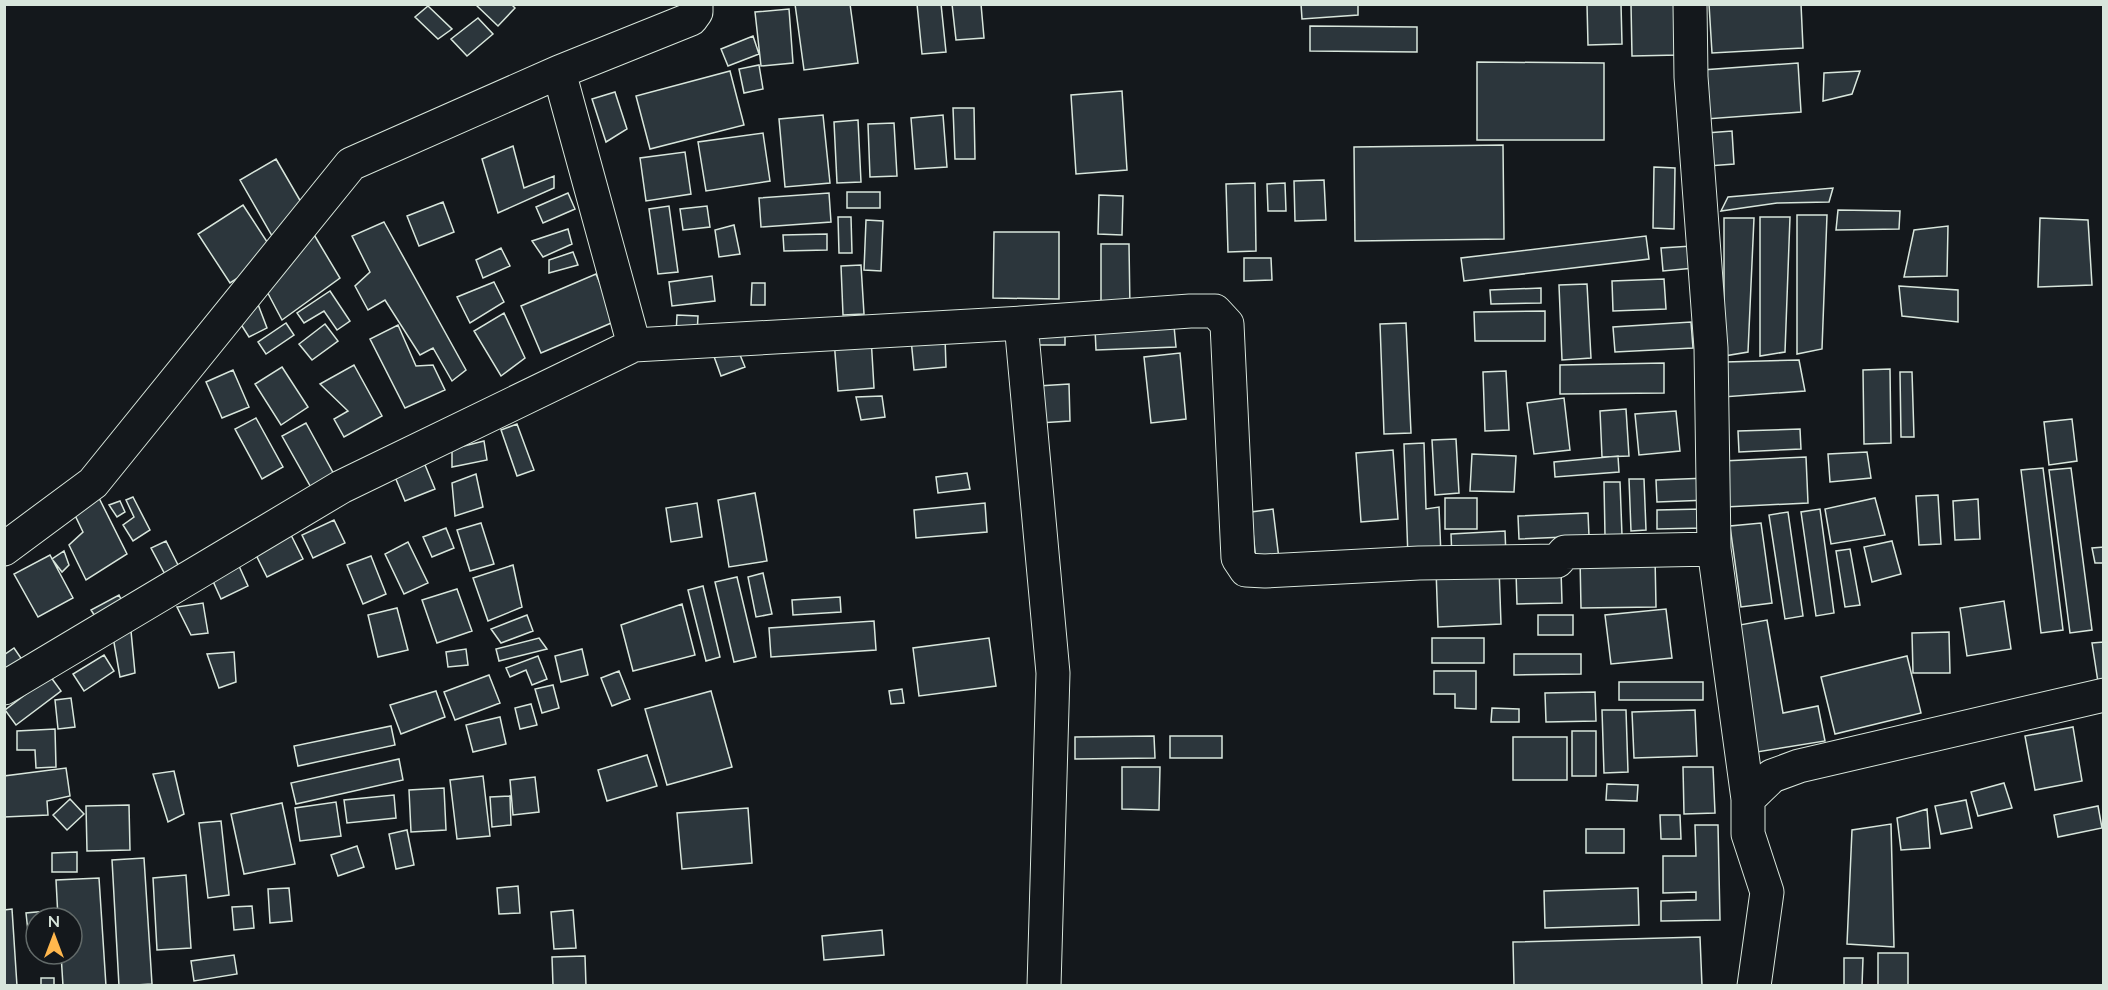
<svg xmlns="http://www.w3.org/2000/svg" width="2108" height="990" font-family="Lato,sans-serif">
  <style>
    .building { fill: #2c363c; stroke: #d8e6dc; stroke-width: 1.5 }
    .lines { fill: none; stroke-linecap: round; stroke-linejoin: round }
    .street-casing { stroke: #d8e6dc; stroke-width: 35 }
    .street { stroke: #14181c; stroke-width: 33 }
  </style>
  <rect width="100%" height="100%" fill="#14181c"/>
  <path class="building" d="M475,4H511L515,8L498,26Z
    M795,4H850L858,63L804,70Z
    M917,4H941L946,52L922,54Z
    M952,4H981L984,38L956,40Z
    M1301,4H1358V15L1302,19Z
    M1587,4H1621L1622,44L1588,45Z
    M1631,4H1678L1679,55L1632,56Z
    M1709,4H1801L1803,48L1712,53Z
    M428,6L452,29L438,39L415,17Z
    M789,9L793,63L761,66L755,12Z
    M478,18L493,34L467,56L451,39Z
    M1310,26L1417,27V52L1310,51Z
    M753,36L759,54L728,66L721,49Z
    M1477,62L1604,63V140H1477Z
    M1798,63L1801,112L1706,119L1702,70Z
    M759,65L763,89L744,93L739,69Z
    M730,71L744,125L650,149L636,96Z
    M1860,71L1852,94L1823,101L1824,73Z
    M1122,91L1127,170L1076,174L1071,95Z
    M615,92L627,129L606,142L592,99Z
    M953,108H974L975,159H955Z
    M823,115L830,183L785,187L779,119Z
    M943,115L947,167L915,169L911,118Z
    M858,120L861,182L837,183L834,122Z
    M894,123L897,176L870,177L868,124Z
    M1732,131L1734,164L1708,166L1706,133Z
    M763,133L770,181L706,191L698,142Z
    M1503,145L1504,239L1355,241L1354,147Z
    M513,146L524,188L554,176V188L498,213L482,159Z
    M685,152L691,194L646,201L640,158Z
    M276,159L301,202L275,241L240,180Z
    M1654,167L1675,168L1674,229L1653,228Z
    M1324,180L1326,220L1295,221L1294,181Z
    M1255,183L1256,251L1228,252L1226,184Z
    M1285,183L1286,211H1268L1267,184Z
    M1833,188L1829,202L1777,203L1721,211L1728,197Z
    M847,192H880V208H847Z
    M568,193L575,209L543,223L536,207Z
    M829,193L831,222L761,227L759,198Z
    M1099,195L1123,196L1122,235L1098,234Z
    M443,202L454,232L419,246L407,216Z
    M243,205L275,254L230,283L198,234Z
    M669,206L678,272L658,274L649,209Z
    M707,206L710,227L683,230L680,209Z
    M1838,210L1900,211L1899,229L1836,230Z
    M1797,215H1827L1822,349L1797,354Z
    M838,217H851L852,253H839Z
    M1760,217H1790L1785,352L1760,356Z
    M1724,218H1754L1748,352L1724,356Z
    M2040,218L2088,220L2092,285L2038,287Z
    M866,220L883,221L881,271L864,270Z
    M384,222L466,370L452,381L433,348L420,355L385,300L368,310L355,286L370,272L352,236Z
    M734,225L740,254L719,257L715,230Z
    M1948,226L1947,276L1904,277L1914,230Z
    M568,229L572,244L543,257L532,241Z
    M994,232H1059V299L993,298Z
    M313,233L340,278L282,320L263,284Z
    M827,234V250L784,251L783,235Z
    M1646,236L1649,259L1464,281L1461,258Z
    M1101,244H1129L1130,309H1101Z
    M1692,246L1694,268L1663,271L1661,248Z
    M501,248L510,266L483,278L476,260Z
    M573,252L578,265L549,273V260Z
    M1244,258H1271L1272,280L1244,281Z
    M861,265L864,314L843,315L841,266Z
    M596,274L616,321L541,353L521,306Z
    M712,276L715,301L672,306L669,282Z
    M1664,279L1666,309L1613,311L1612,281Z
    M494,282L504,302L470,323L457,297Z
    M752,283H765V305H751Z
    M1587,284L1591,358L1562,360L1559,285Z
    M1899,286L1958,290V322L1902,316Z
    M1541,288V303L1491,304L1490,290Z
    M330,291L350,321L337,330L324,311L304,323L297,313Z
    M256,299L267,328L249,337L235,315Z
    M1545,311V341H1475L1474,312Z
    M504,313L525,358L501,376L474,331Z
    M677,315L698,316L697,335L676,334Z
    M1691,322L1693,348L1615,352L1613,327Z
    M286,323L294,335L266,354L258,342Z
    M1406,323L1411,433L1384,434L1380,324Z
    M325,324L338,341L312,360L299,344Z
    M398,325L416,366L433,365L445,390L405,408L370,339Z
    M1174,326L1176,347L1096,350L1095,329Z
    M1031,330H1065V345H1031Z
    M871,337L874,388L838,391L834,340Z
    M945,337L946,367L914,370L911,339Z
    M738,350L745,367L721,376L712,351Z
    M1180,353L1186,419L1151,423L1144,357Z
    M1799,360L1805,391L1723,397L1725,362Z
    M1664,363V393L1560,394V365Z
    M354,365L382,416L344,437L334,419L348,411L320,384Z
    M282,367L308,407L281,425L255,384Z
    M1890,369L1891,443L1864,444L1863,370Z
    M233,370L249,407L222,418L206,382Z
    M1506,371L1509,430L1485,431L1483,372Z
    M1900,372H1912L1914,437H1901Z
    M1069,384L1070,421L1039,423L1038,386Z
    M882,396L885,417L861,420L856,397Z
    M1564,398L1570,450L1534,454L1527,403Z
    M1626,409L1629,456L1602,457L1600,411Z
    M1676,411L1680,451L1639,455L1635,414Z
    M256,418L283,467L262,479L235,429Z
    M2072,419L2077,461L2049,465L2044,422Z
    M306,423L336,478L313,491L282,436Z
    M517,424L534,470L517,476L501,430Z
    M1800,429L1801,449L1739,452L1738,431Z
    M1456,439L1459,493L1435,495L1432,440Z
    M484,441L487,460L452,467V449Z
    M1424,443L1426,509L1439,507L1441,556L1408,558L1404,444Z
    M1393,450L1398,519L1361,522L1356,453Z
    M1867,452L1871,478L1830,482L1828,454Z
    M1472,454L1516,456L1514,492L1470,491Z
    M1618,456L1619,472L1555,477L1554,462Z
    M1806,457L1808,503L1725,507L1723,461Z
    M423,460L435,489L405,501L393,472Z
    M2043,468L2063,630L2041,633L2021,470Z
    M2071,468L2092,630L2070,633L2049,470Z
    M967,473L970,489L938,493L936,477Z
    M476,474L483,507L455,516L452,483Z
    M1708,478L1709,500L1657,502L1656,480Z
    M1629,479H1644L1646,530L1631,531Z
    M1604,482H1620L1622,535L1605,536Z
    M755,493L767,561L729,567L718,500Z
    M1938,495L1941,544L1919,545L1916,496Z
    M98,496L127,554L86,580L69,545L83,532L71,507Z
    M133,497L150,530L133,541L123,525L134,517L126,500Z
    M1445,498H1477V529H1445Z
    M1875,498L1885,535L1831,544L1825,509Z
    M1978,499L1980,539L1955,540L1953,501Z
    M120,501L125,512L117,517L109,505Z
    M697,503L702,537L671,542L666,508Z
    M985,503L987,532L916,538L914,510Z
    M1273,509L1279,559L1256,561L1251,512Z
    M1703,509L1704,528L1657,529V510Z
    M1820,509L1834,613L1816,616L1801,512Z
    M1788,512L1803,616L1785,619L1769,515Z
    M1588,513L1589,536L1519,539L1518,516Z
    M334,520L345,543L313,558L302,535Z
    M481,523L494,564L470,571L457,530Z
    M1761,523L1772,603L1741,607L1730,526Z
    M446,528L454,548L432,557L423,537Z
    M289,531L303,559L267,577L253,549Z
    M1505,531L1506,556L1452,558L1451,534Z
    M166,541L182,573L168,580L151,548Z
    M1892,541L1901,574L1872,582L1864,547Z
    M408,542L428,583L404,594L385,554Z
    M2104,547V563H2095L2092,548Z
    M1850,549L1860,605L1845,607L1836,551Z
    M64,551L69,565L62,572L52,559Z
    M50,555L73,598L38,617L14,574Z
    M371,556L386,594L363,604L347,565Z
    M1655,556L1656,607L1581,608L1580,558Z
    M513,565L522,607L488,621L473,578Z
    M239,566L248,586L221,599L212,579Z
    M1499,567L1501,624L1438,627L1436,569Z
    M1561,570L1562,603L1517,604L1516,572Z
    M763,573L772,614L756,617L748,577Z
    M737,577L756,657L734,662L715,582Z
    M703,586L720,657L706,661L688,590Z
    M457,589L472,631L437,643L422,600Z
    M119,595L125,608L100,624L91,610Z
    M840,597L841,612L793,615L792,600Z
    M2004,601L2011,649L1967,656L1960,608Z
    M203,603L208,633L191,635L177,607Z
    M682,604L695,655L633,671L621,625Z
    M397,608L408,650L378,657L368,615Z
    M1666,609L1672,658L1611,664L1605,615Z
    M527,615L533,631L501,643L491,629Z
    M1538,615H1573V635H1538Z
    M1767,620L1783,713L1818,706L1825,741L1757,752L1734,626Z
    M874,621L876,650L771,657L769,628Z
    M131,631L135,673L120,677L113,637Z
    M1949,632L1950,673H1913L1912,633Z
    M539,638L547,649L499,661L496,649Z
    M989,638L996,686L919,696L913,648Z
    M1432,638H1484V663H1432Z
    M2104,642V681L2098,682L2092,643Z
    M14,648L23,661L4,675V655Z
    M466,649L468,665L448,667L446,652Z
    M582,649L588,675L561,682L555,656Z
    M234,652L236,682L219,688L207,654Z
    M1514,654H1581V674L1514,675Z
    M104,655L114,671L84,691L73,674Z
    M538,656L547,679L532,685L526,670L510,677L506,668Z
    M1907,656L1921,713L1835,734L1821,677Z
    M619,671L630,699L612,706L601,678Z
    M1434,671H1476V709L1455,708V694H1434Z
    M489,675L500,703L455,720L444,692Z
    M50,676L61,691L16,725L5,710Z
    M1619,682H1703V700H1619Z
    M553,685L559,708L542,713L535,689Z
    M902,689L904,703L891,704L889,691Z
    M436,691L445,717L401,734L390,705Z
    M711,691L732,767L667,785L645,709Z
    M1595,692L1596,721L1546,722L1545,693Z
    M71,698L75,727L58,729L55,700Z
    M531,704L537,725L520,729L515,708Z
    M1492,708L1519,709V722H1491Z
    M1602,710H1626L1628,772L1604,773Z
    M1695,710L1697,756L1634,758L1632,712Z
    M500,717L506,744L473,752L466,725Z
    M391,726L395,745L298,766L294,746Z
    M2073,727L2082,781L2035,790L2025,736Z
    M55,729L56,767L36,768L35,750H17V731Z
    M1572,731H1596V776H1572Z
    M1154,736L1155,758L1075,759V737Z
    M1170,736H1222V758H1170Z
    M1513,737H1567V780H1513Z
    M647,755L657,786L607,801L598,770Z
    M399,759L403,780L296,804L291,783Z
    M1122,767H1160L1159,810L1122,809Z
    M1683,767H1713L1715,813L1684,814Z
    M66,768L70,796L47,801L48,815L4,817V776Z
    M174,771L184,814L168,822L153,774Z
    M483,776L490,836L457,839L450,780Z
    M535,777L539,812L513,815L510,780Z
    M2004,783L2012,808L1978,816L1971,792Z
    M1607,784L1638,785L1637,801L1606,800Z
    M444,788L446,830L411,832L409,790Z
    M394,795L396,818L347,823L344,800Z
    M510,796L511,825L492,827L490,797Z
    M70,799L84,814L67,830L53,815Z
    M1966,800L1972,828L1941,834L1935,806Z
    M336,802L341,836L300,841L295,808Z
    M282,803L295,864L244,874L231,814Z
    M129,805L130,850L87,851L86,806Z
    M2098,806L2102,828L2058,837L2054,815Z
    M748,808L752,863L682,869L677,813Z
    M1927,809L1930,848L1901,850L1897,818Z
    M1660,815H1680L1681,839H1661Z
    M221,821L229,895L208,898L199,823Z
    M1891,824L1894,947L1847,944L1852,830Z
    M1695,825H1718L1720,920L1661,921V901L1696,900V892L1663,893V856H1696Z
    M1586,829H1624V853H1586Z
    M407,830L414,865L396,869L389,834Z
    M357,846L364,867L338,876L331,855Z
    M77,852V872H52V853Z
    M144,858L152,984L119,986L112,860Z
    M186,875L191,948L157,950L153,878Z
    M99,878L106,986H63L61,954H72V918H58L56,880Z
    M518,886L520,913L499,914L497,888Z
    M289,888L292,921L270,923L268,889Z
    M1638,888L1639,925L1545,928L1544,891Z
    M252,906L254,928L234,930L232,907Z
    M12,909L17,986H4V910Z
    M573,910L576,948L554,949L551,912Z
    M47,911L48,918H36V950H30L26,913Z
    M882,930L884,955L824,960L822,936Z
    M1700,937L1702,986H1514L1513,942Z
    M1878,953H1908V985H1878Z
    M234,955L237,974L194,981L191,961Z
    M585,956L586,986H553L552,957Z
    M1844,958H1863L1862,986H1844Z
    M41,978H54V986H41Z"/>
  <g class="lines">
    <g class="street-casing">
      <path id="street" d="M1690,4L1691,77L1711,348L1714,549L1748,799
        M1021,323L1053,673L1044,986
        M634,345L1021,323L1190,311H1215L1227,324L1238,558L1246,570L1265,571L1419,563L1557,561L1565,552L1714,549
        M4,549L93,483L351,164L559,72
        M4,688L341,487L634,345L559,72L691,19L696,12V4
        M1754,986L1767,892L1748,834V799L1772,776L1799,766L2104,695"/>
    </g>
    <use href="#street" class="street"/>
  </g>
  <rect width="2108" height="990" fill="none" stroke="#d8e6dc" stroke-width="12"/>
  <g transform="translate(54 936)"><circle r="28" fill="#14181c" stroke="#626a69" stroke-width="1.5"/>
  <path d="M0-4.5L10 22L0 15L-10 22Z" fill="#ffb74d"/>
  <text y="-9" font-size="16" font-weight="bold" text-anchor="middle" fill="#d8e6dc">N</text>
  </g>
</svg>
